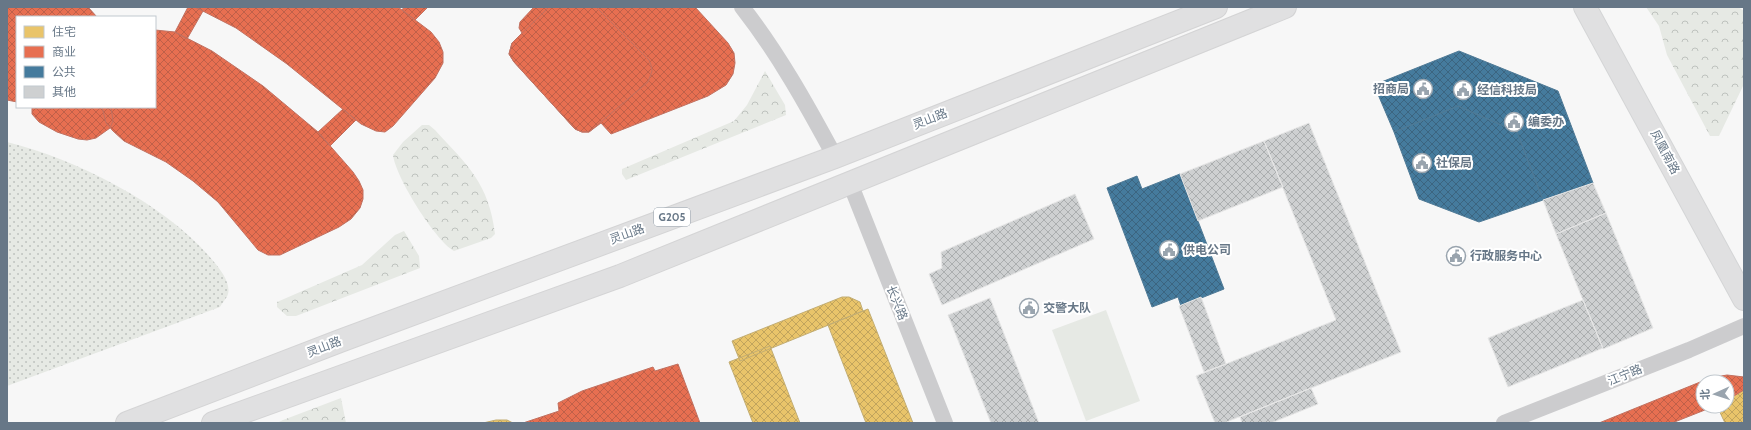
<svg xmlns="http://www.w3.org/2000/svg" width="1751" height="430" font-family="Cabin,'Noto Sans SC',sans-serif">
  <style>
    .grass { fill: url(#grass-dots) }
    .park { fill: url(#park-crowns) }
    .garden { fill: #e6e9e4 }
    .homes { fill: url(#homes-cross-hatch); stroke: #c2ad73 }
    .shops { fill: url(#shops-cross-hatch); stroke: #c17161 }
    .public { fill: url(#public-cross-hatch); stroke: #4f7a96 }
    .building { fill: url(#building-cross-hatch); stroke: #e6e6e6 }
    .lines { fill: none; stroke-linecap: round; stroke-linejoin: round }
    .secondary-casing { stroke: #d4d5d6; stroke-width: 24 }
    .trunk-casing { stroke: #d4d4d5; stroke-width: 24 }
    .minor { stroke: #ccccce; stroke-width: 16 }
    .secondary { stroke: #e0e0e1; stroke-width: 22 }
    .trunk { stroke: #e0e0e1; stroke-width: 22 }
    .labels { text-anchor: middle; stroke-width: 4; stroke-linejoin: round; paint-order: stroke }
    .shield { fill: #fff; stroke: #95a0ab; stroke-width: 1 }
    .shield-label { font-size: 11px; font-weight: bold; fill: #677787 }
    .poi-label { font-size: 12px; font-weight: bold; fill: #677787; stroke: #fff; text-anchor: start }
    .street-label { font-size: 12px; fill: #677787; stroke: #fff }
  </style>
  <defs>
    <pattern id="grass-dots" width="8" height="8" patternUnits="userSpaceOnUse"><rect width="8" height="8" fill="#e6e9e4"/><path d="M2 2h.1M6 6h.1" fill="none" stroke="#bec2be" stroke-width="1.8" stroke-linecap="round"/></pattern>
    <pattern id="park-crowns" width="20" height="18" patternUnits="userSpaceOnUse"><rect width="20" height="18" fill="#e6e9e4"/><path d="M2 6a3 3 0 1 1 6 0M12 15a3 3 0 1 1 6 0" fill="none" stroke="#bec2be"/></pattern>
    <pattern id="homes-cross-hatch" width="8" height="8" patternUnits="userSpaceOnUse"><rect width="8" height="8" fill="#e9c46a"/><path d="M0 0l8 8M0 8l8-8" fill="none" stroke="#c1a45d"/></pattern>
    <pattern id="shops-cross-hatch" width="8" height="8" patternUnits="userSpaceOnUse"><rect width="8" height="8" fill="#e76f51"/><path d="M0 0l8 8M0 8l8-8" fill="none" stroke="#bf6049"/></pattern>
    <pattern id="public-cross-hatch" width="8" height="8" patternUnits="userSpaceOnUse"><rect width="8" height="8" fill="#457b9d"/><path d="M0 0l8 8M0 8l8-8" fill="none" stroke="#3c6580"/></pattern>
    <pattern id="building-cross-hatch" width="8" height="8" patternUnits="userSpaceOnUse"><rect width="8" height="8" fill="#ced0d1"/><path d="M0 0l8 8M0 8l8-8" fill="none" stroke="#abaeaf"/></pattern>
  </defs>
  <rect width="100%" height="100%" fill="#f7f7f7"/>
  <path class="grass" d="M7,142C77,159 169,206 214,262C220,269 231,283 228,294C227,298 222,303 220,307L7,386Z"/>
  <path class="park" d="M1646,7H1738L1744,11V84L1719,136H1710L1667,55L1659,26Z
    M765,71L785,105L786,115L626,180L622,174V169L734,121L747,105Z
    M422,125H429L435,130C467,165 489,183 495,234L491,238L454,251C435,240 396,178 393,155L403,142Z
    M404,231L419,256L420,268L296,316H287L277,307V302L362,265L395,235Z
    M341,398L346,423H277L283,420Z"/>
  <path class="garden" d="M1106,310L1140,401L1086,421L1052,330Z"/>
  <path class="homes" d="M842,297H849L860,302L863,311L740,361L732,341Z
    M868,309L913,423H866L828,325Z
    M770,346L800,423H753L729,362Z
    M1744,379V423H1725L1717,406H1727V388Z
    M1660,419L1662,423H1652Z
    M496,420H507L513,423H483Z"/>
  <path class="shops" d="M7,7H88L97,17H17V102L7,100Z
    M188,7H195L203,11L187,39L175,32Z
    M195,7H398L431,32L439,42L443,52V63L435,78L393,126L385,132L376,131L361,124L287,64L236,28Z
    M404,7H428L415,20L402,10Z
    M534,7H695L728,43L734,53L735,63L733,74L726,85L708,96L611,134L601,123L589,132H582L575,129L514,62L509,54L512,43L522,33L519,28L520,22Z
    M549,7H596L649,60L651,65L652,71L648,82L589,132H582L575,129L514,62L509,54L512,43Z
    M155,30L175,32L212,51L263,86L318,132L353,172L359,181L363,190V199L360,208L351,219L339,227L280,255H268L258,250L218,202L193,181L166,162L124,141L113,131L106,123L102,107H155Z
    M32,107H111L113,121L110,128L96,138L87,140L78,139L57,132L39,122L32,114Z
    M38,107H61L50,109Z
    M343,109L356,120L330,146L318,132Z
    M678,364L700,423H523L559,411L558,403L582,391L653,367L655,371Z
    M1727,375L1744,377V390L1727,400V382H1703V406H1715L1672,423H1599L1710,378Z"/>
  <path class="public" d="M1459,51L1558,91L1593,183L1543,200L1517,132L1458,106L1394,132L1374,85Z
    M1458,106L1517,132L1543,200L1479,222L1419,199L1394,132Z
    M1180,174L1224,289L1181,306L1178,297L1152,307L1107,188L1137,176L1142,189Z"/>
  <path class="building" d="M1309,123L1401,352L1224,423H1215L1196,376L1336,320L1264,141Z
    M1264,141L1283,187L1198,221L1180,174Z
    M1593,183L1606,213L1556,234L1543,200Z
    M1075,194L1094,239L942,305L929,274L942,268L941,252Z
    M1606,213L1653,328L1603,349L1556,234Z
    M1201,297L1226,364L1204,372L1179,306Z
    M990,298L1039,423H991L948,315Z
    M1583,300L1603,348L1508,387L1488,338Z
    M1311,388L1318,404L1271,423H1242L1240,417Z"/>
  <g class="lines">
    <g class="secondary-casing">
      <path id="secondary" d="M1585,7L1744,299"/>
    </g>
    <g class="trunk-casing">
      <path id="trunk" d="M127,423L340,341L835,157L1216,7
        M213,423L620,276L1285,7"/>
    </g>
    <path class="minor" d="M742,7C778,53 807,105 835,157
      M850,183L945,423
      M1504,423L1689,350L1744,326"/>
    <use href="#secondary" class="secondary"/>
    <use href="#trunk" class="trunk"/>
  </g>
  <defs>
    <g id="civic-ring" transform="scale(1)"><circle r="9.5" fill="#fff" stroke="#99a4ae" stroke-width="1.5"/><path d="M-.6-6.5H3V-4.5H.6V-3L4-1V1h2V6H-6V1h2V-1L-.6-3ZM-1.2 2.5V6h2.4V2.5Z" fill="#99a4ae"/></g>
  </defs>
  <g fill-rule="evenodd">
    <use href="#civic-ring" x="1423" y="89"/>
    <use href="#civic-ring" x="1463" y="90"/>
    <use href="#civic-ring" x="1514" y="122"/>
    <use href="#civic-ring" x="1422" y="163"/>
    <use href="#civic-ring" x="1169" y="250"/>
    <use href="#civic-ring" x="1456" y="256"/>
    <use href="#civic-ring" x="1029" y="308"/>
  </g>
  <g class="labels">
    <rect class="shield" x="654" y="208" width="36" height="18" rx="3"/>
    <g class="shield-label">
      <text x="672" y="221">G205</text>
    </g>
    <g class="poi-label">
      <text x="1409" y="93" text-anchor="end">招商局</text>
      <text x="1477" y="94">经信科技局</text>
      <text x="1528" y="126">编委办</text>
      <text x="1436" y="167">社保局</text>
      <text x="1183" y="254">供电公司</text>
      <text x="1470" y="260">行政服务中心</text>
      <text x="1043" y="312">交警大队</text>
    </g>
    <g class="street-label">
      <text transform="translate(930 119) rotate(-21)" y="4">灵山路</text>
      <text transform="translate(1665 152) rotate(62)" y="4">凤凰南路</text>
      <text transform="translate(627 234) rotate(-20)" y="4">灵山路</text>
      <text transform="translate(897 303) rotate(68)" y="4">长兴路</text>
      <text transform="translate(324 347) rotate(-21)" y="4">灵山路</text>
      <text transform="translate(1625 375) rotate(-22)" y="4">江宁路</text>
    </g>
  </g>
  <rect width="1751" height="430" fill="none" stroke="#677787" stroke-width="16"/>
  <rect x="16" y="16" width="140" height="92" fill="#ffffff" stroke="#c2c9cf"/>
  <rect x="24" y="26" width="20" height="12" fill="#e9c46a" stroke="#c2c9cf"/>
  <text x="52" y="36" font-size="12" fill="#677787">住宅</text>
  <rect x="24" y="46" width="20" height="12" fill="#e76f51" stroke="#c2c9cf"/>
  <text x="52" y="56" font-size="12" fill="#677787">商业</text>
  <rect x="24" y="66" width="20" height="12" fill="#457b9d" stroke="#c2c9cf"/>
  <text x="52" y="76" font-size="12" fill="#677787">公共</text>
  <rect x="24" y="86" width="20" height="12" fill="#ced0d1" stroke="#c2c9cf"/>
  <text x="52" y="96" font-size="12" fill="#677787">其他</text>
  <g transform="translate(1715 394) rotate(267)"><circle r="19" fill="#ffffff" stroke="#c2c9cf"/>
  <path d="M0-3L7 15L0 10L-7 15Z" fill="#99a4ae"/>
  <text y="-6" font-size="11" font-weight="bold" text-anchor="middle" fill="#677787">北</text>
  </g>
</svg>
